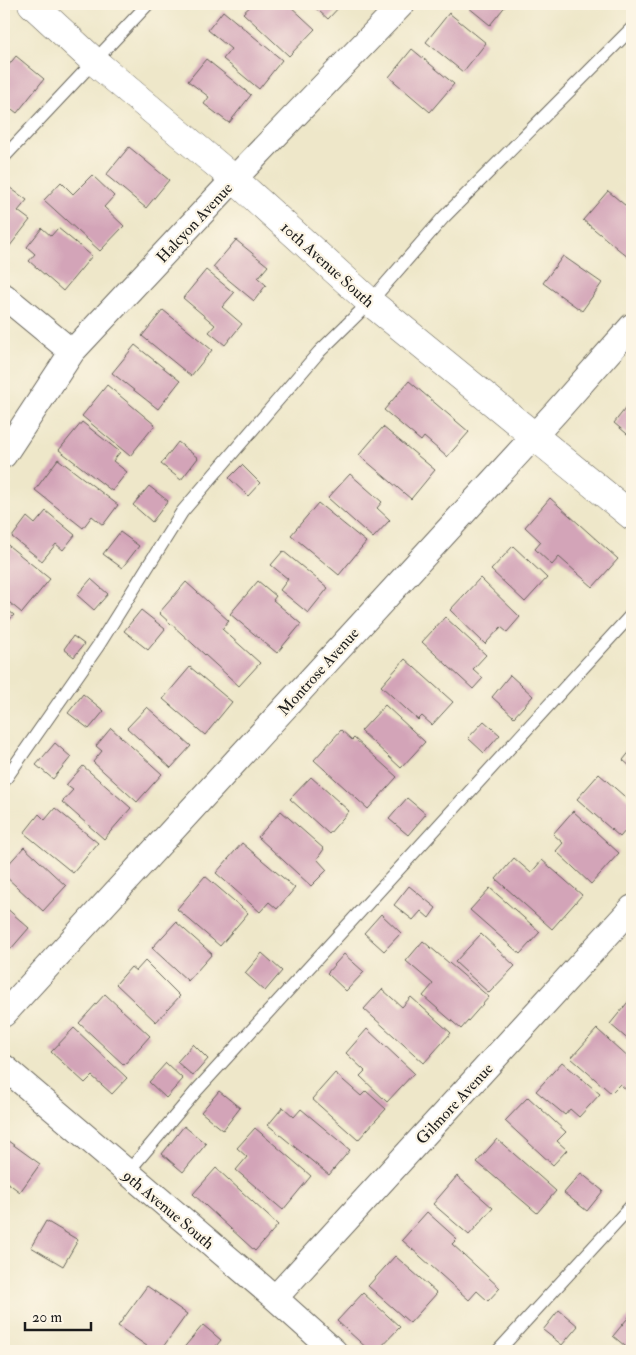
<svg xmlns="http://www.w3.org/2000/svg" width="636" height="1355" font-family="'IM FELL Double Pica',serif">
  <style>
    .building { fill: #d3a4b8 }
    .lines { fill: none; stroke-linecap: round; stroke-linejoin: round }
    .lane-casing { stroke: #666359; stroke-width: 14 }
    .street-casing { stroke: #666359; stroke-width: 27 }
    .secondary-casing { stroke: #666359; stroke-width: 29 }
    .lane { stroke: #fff; stroke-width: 12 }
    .street { stroke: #fff; stroke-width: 25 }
    .secondary { stroke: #fff; stroke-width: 28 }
    .labels { text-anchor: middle; stroke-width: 4.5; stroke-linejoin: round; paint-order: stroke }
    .street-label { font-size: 16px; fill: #1c1c1c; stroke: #fcf5e5 }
  </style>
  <rect width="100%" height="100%" fill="#fcf5e5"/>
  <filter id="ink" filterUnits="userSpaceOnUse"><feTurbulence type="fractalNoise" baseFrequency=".02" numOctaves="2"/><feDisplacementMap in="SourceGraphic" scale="10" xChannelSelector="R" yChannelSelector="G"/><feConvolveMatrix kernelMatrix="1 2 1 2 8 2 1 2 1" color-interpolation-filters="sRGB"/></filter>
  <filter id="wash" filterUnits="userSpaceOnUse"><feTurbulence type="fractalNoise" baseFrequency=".0096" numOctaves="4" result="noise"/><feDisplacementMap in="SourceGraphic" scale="20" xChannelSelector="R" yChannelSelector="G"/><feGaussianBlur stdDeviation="1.12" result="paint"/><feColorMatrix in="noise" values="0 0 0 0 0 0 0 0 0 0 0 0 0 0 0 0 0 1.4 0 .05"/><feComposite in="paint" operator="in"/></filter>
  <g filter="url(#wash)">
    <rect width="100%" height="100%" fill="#eee7c9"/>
    <g id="blocks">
      <path class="building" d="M253,4H288L315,29L289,56L243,13Z
        M311,4H342L328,19Z
        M471,4H507L490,25L468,7Z
        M223,11L282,60L259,89L223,59L231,49L208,30Z
        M449,13L486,43L463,72L426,42Z
        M412,49L454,84L430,112L389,77Z
        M16,56L44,79L17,113L4,103V71Z
        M206,59L251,95L229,123L204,104L209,97L188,81Z
        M129,147L169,180L146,208L106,175Z
        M92,175L114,196L104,207L124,226L100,251L44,200L61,182L73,194Z
        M6,185L27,200L18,211L30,220L6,251L4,249V188Z
        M608,191L632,211V254L629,258L583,220Z
        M42,228L51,236L58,228L92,256L63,291L29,261L35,254L27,247Z
        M236,240L268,266L258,278L266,285L254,301L213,267Z
        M563,256L602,283L582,311L543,283Z
        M206,270L234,293L222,307L242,324L225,345L209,332L215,325L183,298Z
        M163,310L212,350L191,376L142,336Z
        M135,345L180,381L158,409L112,373Z
        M409,381L469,432L447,457L424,437L421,441L384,410Z
        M107,385L155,425L130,456L82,416Z
        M632,400V438L614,423Z
        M82,422L120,452L113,461L127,472L112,491L59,450Z
        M383,427L435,470L411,499L359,455Z
        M178,442L198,458L181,480L161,464Z
        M58,459L118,505L103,525L92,516L83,528L35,490Z
        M242,465L260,483L248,496L229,478Z
        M350,474L382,502L377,508L390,520L373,538L328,498Z
        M149,486L168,501L152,522L133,505Z
        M550,498L618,559L593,587L559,557L552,565L535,549L541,542L525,527Z
        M318,503L366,542L339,575L291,535Z
        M46,511L75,535L63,550L56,544L42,561L12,537L27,517L35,524Z
        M120,532L139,546L122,568L103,554Z
        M4,542L50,579L22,613L4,598Z
        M513,546L547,578L525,602L491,570Z
        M283,551L328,588L308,613L280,590L288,579L271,565Z
        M480,578L520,617L507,632L501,627L485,644L450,610Z
        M91,579L108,594L94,610L77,595Z
        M258,581L276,596L273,600L301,624L277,653L230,614Z
        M186,582L229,621L222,629L260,663L239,686L159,613Z
        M4,607L14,615L4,626Z
        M141,610L165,629L148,650L124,631Z
        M445,617L486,655L473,669L483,678L473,689L422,642Z
        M73,636L84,644L74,657L64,649Z
        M405,659L453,702L432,725L422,716L418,720L381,686Z
        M190,667L232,702L205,735L163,699Z
        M510,675L533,696L514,717L492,697Z
        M83,694L104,711L89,729L68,713Z
        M385,705L425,742L401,768L361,731Z
        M147,707L191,746L171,768L127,728Z
        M484,721L500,735L484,753L468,738Z
        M111,728L162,774L137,802L93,762L102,751L96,746Z
        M341,730L352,740L354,738L397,777L368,809L314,760Z
        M55,743L71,757L53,779L36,765Z
        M632,749V768L623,760Z
        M83,766L131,808L104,839L62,802L73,790L66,785Z
        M599,774L632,803V823L620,837L577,799Z
        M311,777L349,811L329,834L290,799Z
        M407,798L426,814L408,835L389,819Z
        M55,808L98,843L73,873L24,833L39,814L45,820Z
        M281,811L324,849L317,859L327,870L311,886L258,837Z
        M573,811L619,853L591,884L556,851L563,843L553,834Z
        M242,843L295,888L277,909L269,902L260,912L216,873Z
        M24,847L66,886L43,911L4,875V869Z
        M514,858L531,873L542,860L582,895L552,929L496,879Z
        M205,876L248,913L220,946L177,909Z
        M409,886L436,908L429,918L421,911L413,920L394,905Z
        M490,888L540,932L520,954L470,910Z
        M4,906L29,928L10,950L4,945Z
        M381,914L401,933L384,951L364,933Z
        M176,922L212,954L188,981L152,948Z
        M481,934L515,966L489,993L455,962Z
        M423,941L489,997L461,1029L423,996L433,984L406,961Z
        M262,953L282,971L265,991L245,973Z
        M344,954L364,972L346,991L327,973Z
        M145,961L180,996L156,1022L116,984L131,967L136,971Z
        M382,989L402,1007L411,997L451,1033L424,1063L364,1009Z
        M105,994L150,1036L124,1065L79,1023Z
        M632,997V1043L610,1024Z
        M74,1028L127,1078L112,1094L92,1076L85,1083L51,1052Z
        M367,1029L414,1073L387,1102L360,1076L365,1071L346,1053Z
        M597,1029L632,1061V1095L620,1084L611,1093L571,1058Z
        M193,1044L208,1059L193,1076L177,1062Z
        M562,1062L600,1094L579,1117L570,1109L565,1115L536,1091Z
        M166,1063L183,1079L166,1098L149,1082Z
        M335,1073L361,1096L366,1091L386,1109L358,1140L312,1099Z
        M219,1091L240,1108L223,1130L201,1112Z
        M528,1097L566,1132L557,1141L567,1150L553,1165L505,1121Z
        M283,1107L294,1117L301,1109L350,1150L329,1175L268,1125Z
        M184,1126L206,1144L183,1172L162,1154Z
        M255,1128L311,1176L283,1210L236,1170L247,1157L237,1148Z
        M4,1138L40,1164L20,1192L4,1180Z
        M497,1139L556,1191L537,1213L477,1162Z
        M216,1168L278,1225L255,1251L193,1194Z
        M581,1173L603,1191L587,1211L564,1193Z
        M457,1176L493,1208L469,1235L433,1204Z
        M427,1212L457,1239L452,1244L500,1288L488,1301L477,1291L469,1300L402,1240Z
        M46,1221L78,1240L63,1266L31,1247Z
        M395,1256L437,1293L410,1323L368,1286Z
        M147,1286L187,1314L160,1351H154L118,1326Z
        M363,1293L400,1327L377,1351H370L337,1321Z
        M559,1310L578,1326L562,1345L543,1330Z
        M632,1313V1351H631L613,1336Z
        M203,1325L221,1340L212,1351H181Z"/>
    </g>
  </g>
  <g filter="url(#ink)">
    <use href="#blocks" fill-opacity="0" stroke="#666359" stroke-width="1"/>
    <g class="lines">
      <g class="lane-casing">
        <path id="lane" d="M4,157L148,4
          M4,781L98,646L182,512L319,352L370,302L443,218L632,28
          M127,1173L197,1090L632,614
          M498,1351L632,1205"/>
      </g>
      <g class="street-casing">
        <path id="street" d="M4,296L72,352
          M4,455L72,352L234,179L402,4
          M4,1014L556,412L632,326
          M4,1067L275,1298L334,1351
          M275,1298L632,908"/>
      </g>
      <g class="secondary-casing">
        <path id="secondary" d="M32,4L95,62L234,179L370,302L632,516"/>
      </g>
      <use href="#lane" class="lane"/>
      <use href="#street" class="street"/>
      <use href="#secondary" class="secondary"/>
    </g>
  </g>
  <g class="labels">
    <g class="street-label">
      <text transform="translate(194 222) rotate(-47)" y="6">Halcyon Avenue</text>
      <text transform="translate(328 264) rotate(42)" y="6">10th Avenue South</text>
      <text transform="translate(318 671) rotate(-48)" y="6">Montrose Avenue</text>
      <text transform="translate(454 1103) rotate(-47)" y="6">Gilmore Avenue</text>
      <text transform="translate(169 1209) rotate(40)" y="6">9th Avenue South</text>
    </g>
  </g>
  <rect width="636" height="1355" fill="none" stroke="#fcf5e5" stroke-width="20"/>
  <path d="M25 1322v8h66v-8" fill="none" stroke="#1c1c1c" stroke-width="2.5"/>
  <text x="32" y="1322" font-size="15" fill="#1c1c1c" stroke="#fcf5e5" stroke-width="4" paint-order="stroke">20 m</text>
</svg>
